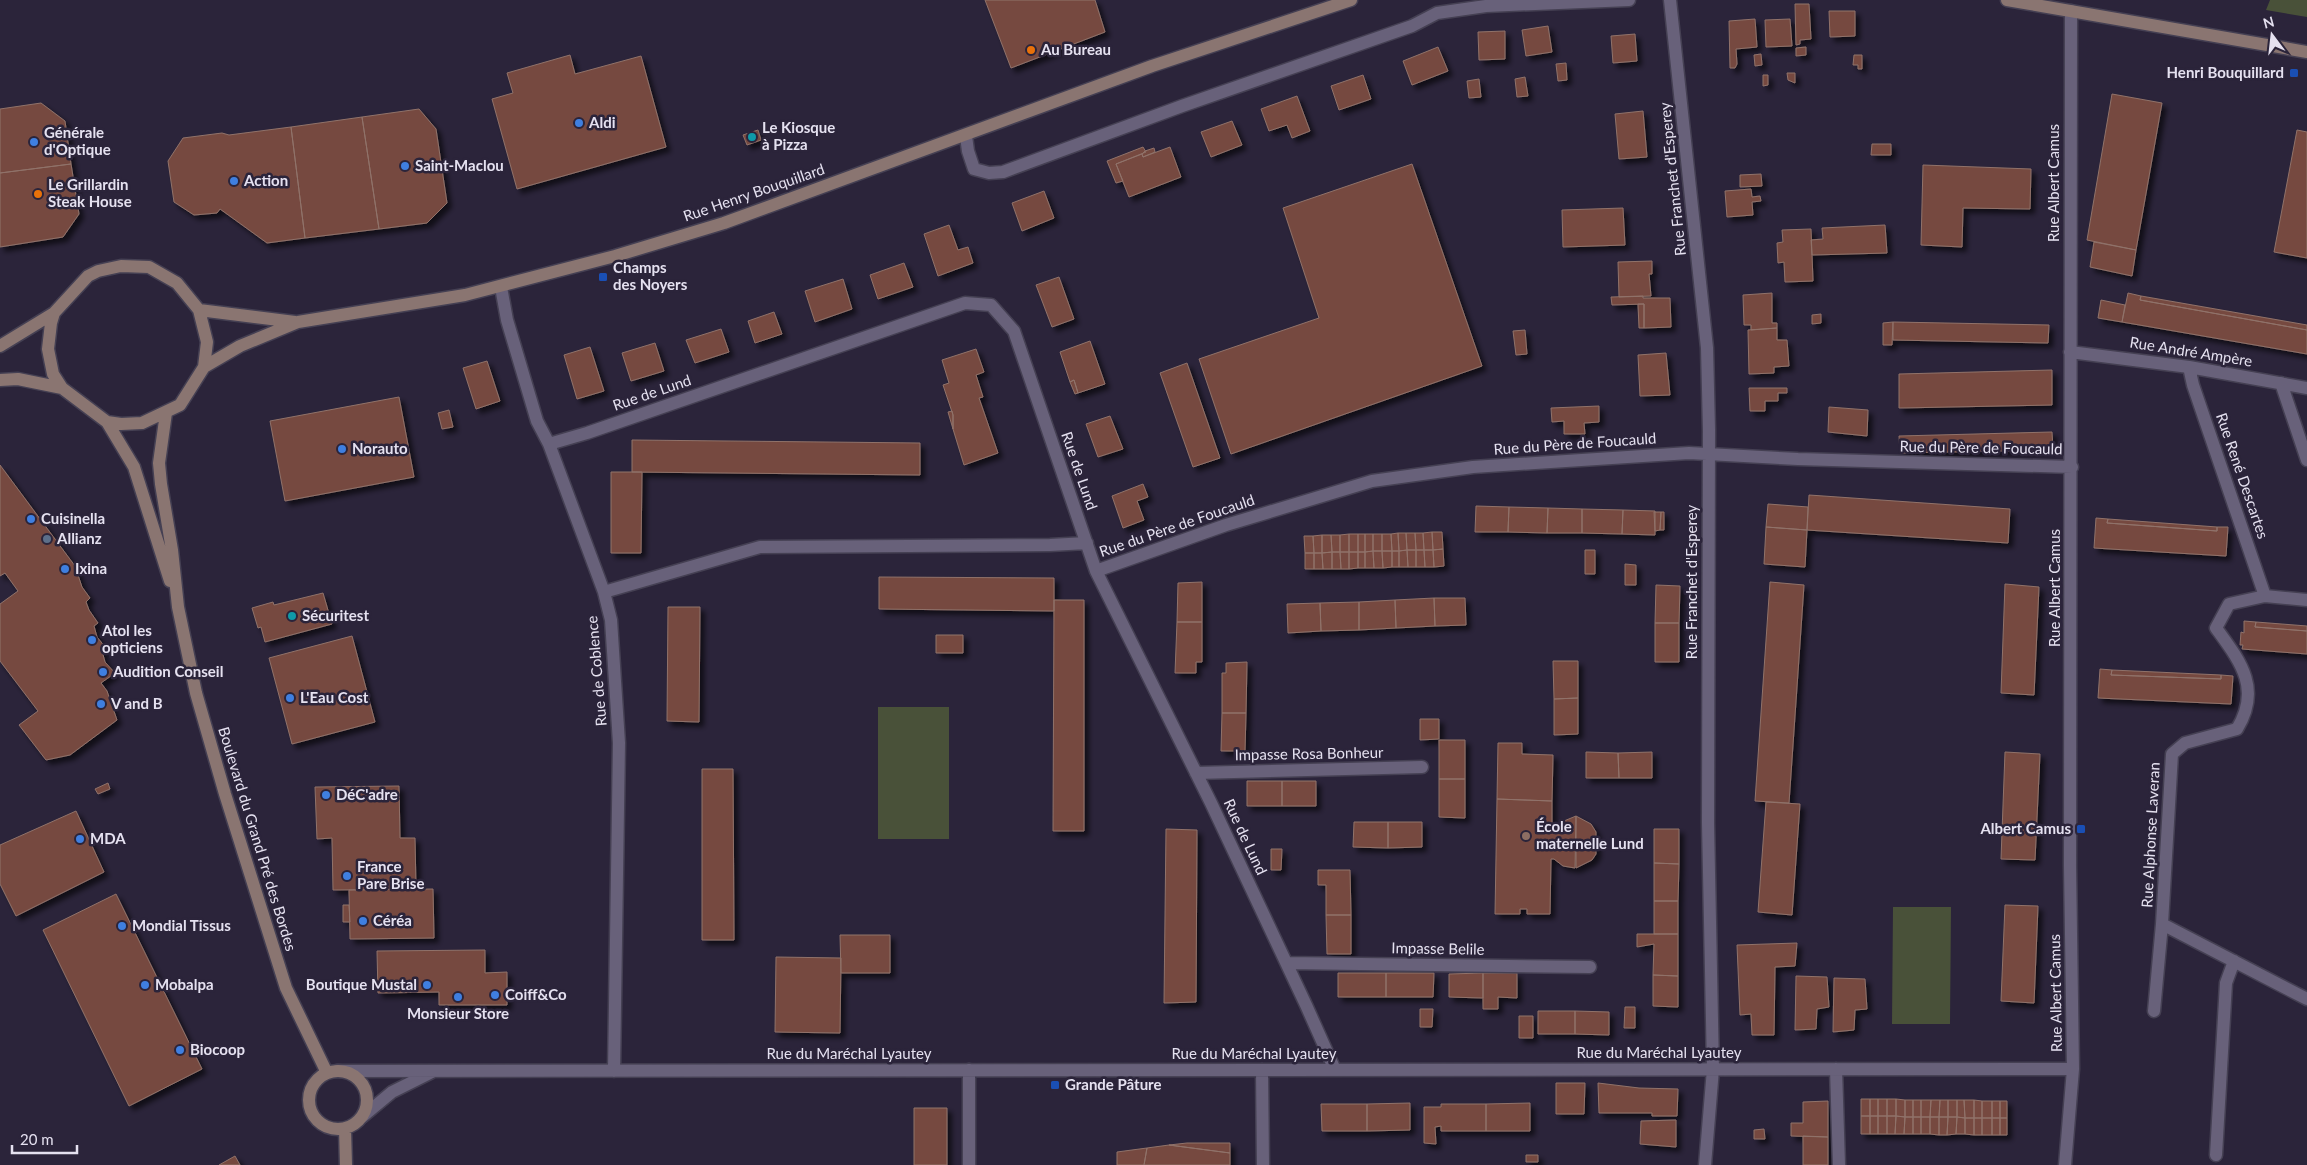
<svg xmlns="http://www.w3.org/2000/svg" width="2307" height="1165" font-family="Lato,sans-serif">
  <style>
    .green { fill: #495139 }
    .building { fill: #764a3f; stroke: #90726a; filter: url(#shadow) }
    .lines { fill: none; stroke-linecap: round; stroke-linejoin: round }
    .street-casing { stroke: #454053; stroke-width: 15 }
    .secondary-casing { stroke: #454053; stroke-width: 15 }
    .street { stroke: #68617a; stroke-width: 12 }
    .secondary { stroke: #8a7571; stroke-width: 12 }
    .food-dot { fill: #e8710a; stroke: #2b243a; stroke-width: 2 }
    .transit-dot { fill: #1a4fb4; stroke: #2b243a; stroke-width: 2 }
    .shop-dot { fill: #3f7fe0; stroke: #2b243a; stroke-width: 2 }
    .culture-dot { fill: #0f9aa8; stroke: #2b243a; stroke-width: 2 }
    .service-dot { fill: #5c6f8a; stroke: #2b243a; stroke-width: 2 }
    .education-dot { fill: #8d6e63; stroke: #2b243a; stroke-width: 2 }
    .labels { text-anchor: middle; stroke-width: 5; stroke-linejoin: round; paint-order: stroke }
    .poi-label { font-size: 15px; font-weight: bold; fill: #e5e1f0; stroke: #2b243a; text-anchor: start }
    .street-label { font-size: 15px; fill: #e5e1f0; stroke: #2b243a }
  </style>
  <defs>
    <filter id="shadow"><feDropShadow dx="4.5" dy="4.5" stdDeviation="2.5" flood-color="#0009"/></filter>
  </defs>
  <rect width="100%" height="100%" fill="#2b243a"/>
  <path class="green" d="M2270,0H2307V17L2266,10Z
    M878,707H949V839H878Z
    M1893,907H1951L1950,1024H1892Z"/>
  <path class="building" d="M985,0H1095L1105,32L1011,68Z
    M1795,4H1809L1811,39L1800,40V44L1796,45Z
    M1829,11H1855V36L1830,37Z
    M1755,19L1757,47L1736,49L1737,64L1735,68H1730L1729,21Z
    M1790,19L1792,46L1766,47L1765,20Z
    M1548,26L1552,52L1526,56L1522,30Z
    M1505,31V59L1479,60L1478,32Z
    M1635,34L1637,61L1613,63L1611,36Z
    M1438,47L1448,71L1412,85L1403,61Z
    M1806,47V55L1796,56V48Z
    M1761,54L1762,65L1755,66L1754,55Z
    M570,55L575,74L641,56L666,147L517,189L492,99L513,93L507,73Z
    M1854,55H1862V69H1858V65H1853Z
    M1566,63L1567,80L1558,81L1556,64Z
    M1787,73H1795V83L1788,80Z
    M1363,75L1371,99L1339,110L1331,86Z
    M1763,75H1768V85L1763,86Z
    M1525,77L1528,96L1517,97L1515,79Z
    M1479,79L1481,97L1469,98L1467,81Z
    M2112,94L2162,103L2136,250L2087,240Z
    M1297,96L1310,131L1292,138L1287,125L1269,131L1261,109Z
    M41,103L65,121L71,164L0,173V109Z
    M419,109L436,129L447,203L427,223L379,229L362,117Z
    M1643,111L1647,157L1619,159L1615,114Z
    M362,117L379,229L305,238L291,127Z
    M1232,121L1242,145L1211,157L1201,132Z
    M291,127L305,238L267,243L220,209L217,213L194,215L174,202L168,161L183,138L222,133L229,135Z
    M758,130L761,140L747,145L743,135Z
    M2297,130L2307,132V258L2274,252Z
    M1872,144H1891V155H1871Z
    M1143,147L1146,152L1116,164L1123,181L1116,183L1107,161Z
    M1170,147L1181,177L1129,197L1116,164L1142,154L1143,157Z
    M1154,148L1155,152L1143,157L1142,154L1145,151Z
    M71,164L79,214L63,237L0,247V173Z
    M1412,164L1482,366L1231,454L1199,359L1319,318L1283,208Z
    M1923,165L2031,169L2030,209L1963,208L1962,247L1921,245Z
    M1761,174L1762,186L1740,187V175Z
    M1751,189L1752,197L1760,196L1761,201L1752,202L1753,215L1727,217L1725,191Z
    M1044,191L1054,218L1022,231L1012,203Z
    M1623,208L1625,245L1563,247L1562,210Z
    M949,225L958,250L968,247L973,263L938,276L924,234Z
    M1885,225L1887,253L1812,255L1811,240L1823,239L1822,228Z
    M1811,229L1813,281L1785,282L1784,262L1778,263L1777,243L1783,242L1782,230Z
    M2094,242L2136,250L2132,276L2090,267Z
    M1652,261V274H1649L1651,296L1619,297L1618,262Z
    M904,263L913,287L878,299L870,275Z
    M1059,277L1074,319L1052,327L1036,285Z
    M843,279L852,309L815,322L805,291Z
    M1772,293V323H1777V328L1751,330V325H1744L1743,295Z
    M2128,293L2141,296L2140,300L2307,330V354L2122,322Z
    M1643,296V298H1670L1671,327L1644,328V304L1612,305L1611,297Z
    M2141,296L2307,325V330L2140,300Z
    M2101,300L2125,305L2122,322L2098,318Z
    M1638,304H1644V328H1639Z
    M774,312L782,334L755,343L748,321Z
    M1821,314V323L1812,324V315Z
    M1893,322L2049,325L2048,343L1893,340Z
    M1893,322L1892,345H1883V323Z
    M1777,328V340H1787L1789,366L1774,367V373L1749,374L1748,330Z
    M721,329L729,352L695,363L686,340Z
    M1525,330L1527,354L1516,355L1513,331Z
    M1090,341L1105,384L1078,393L1074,380L1070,382L1060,352Z
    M655,343L664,371L631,381L622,353Z
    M590,347L604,391L577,399L564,355Z
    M976,349L984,372L976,375L983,397L979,398L998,453L964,465L953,429V415L943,385L949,383L942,360Z
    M1666,353L1670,395L1640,396L1638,355Z
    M487,361L500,401L476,409L463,368Z
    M1187,363L1220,458L1193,467L1160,373Z
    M2052,370V405L1899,408V374Z
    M1074,380L1078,393L1075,394L1070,382Z
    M1749,388H1787V393H1778V401H1765V411H1750Z
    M399,397L414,477L285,501L270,421Z
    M1599,406V422L1584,423L1585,434H1564V421L1552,422L1551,408Z
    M1829,407L1868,410L1867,436L1828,432Z
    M449,410L453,427L442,429L438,413Z
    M952,411L953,415V429L948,412Z
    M1110,416L1123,449L1098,457L1086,424Z
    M2052,432L2053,450L1900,453L1899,436Z
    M632,440L920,443V475L632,472Z
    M0,465L75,566L82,587L90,598L86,602L89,610L98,623L94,626L97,637L106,648L102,651L105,662L115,673L101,683L107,691L117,720L70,755L46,760L19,725L38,711L0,661V604L18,591L5,573L0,576Z
    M611,472H642L641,553H611Z
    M1143,484L1148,497L1137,501L1144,520L1123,528L1112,496Z
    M1809,495L2010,509L2008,543L1807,530Z
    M1768,504L1808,507L1807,530L1766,527Z
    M1476,506L1509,507L1508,532H1475Z
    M1509,507L1548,508L1547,533L1508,532Z
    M1548,508L1582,509V533H1547Z
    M1582,509L1623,510L1622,534L1582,533Z
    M1623,510L1655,511V535L1622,534Z
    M1654,512H1661L1660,530L1655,531Z
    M1661,512H1664V530H1660Z
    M2096,518L2108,519L2107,523L2217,531V527H2228L2226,556L2094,548Z
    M2108,519L2217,527V531L2107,523Z
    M1766,527L1807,530L1805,567L1764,564Z
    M1432,532L1433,550H1424L1423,533Z
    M1432,532H1442L1443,549L1433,550Z
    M1398,533H1406L1407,550L1399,551Z
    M1398,533L1399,551H1392L1391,534Z
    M1406,533H1415L1416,550H1407Z
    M1415,533H1423L1424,550H1416Z
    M1349,534V552H1340V535Z
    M1349,534H1358V552H1349Z
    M1358,534H1365V552H1358Z
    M1365,534H1373V551L1365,552Z
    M1373,534H1382V551H1373Z
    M1382,534H1391L1392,551H1382Z
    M1322,535H1331L1332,552L1322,553Z
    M1322,535V553H1314L1313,536Z
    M1331,535H1340V552H1332Z
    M1304,536H1313L1314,553H1305Z
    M1443,549L1444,566L1434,567L1433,550Z
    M1407,550H1416V567H1408Z
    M1407,550L1408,567H1399V551Z
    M1416,550H1424L1425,567H1416Z
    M1424,550H1433L1434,567H1425Z
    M1585,550H1595V574H1585Z
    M1373,551H1382L1383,568H1374Z
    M1373,551L1374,568H1365V552Z
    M1382,551H1392V567L1383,568Z
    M1392,551H1399V567H1392Z
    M1332,552H1340L1341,569H1332Z
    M1332,552V569H1323L1322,553Z
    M1340,552H1349V569H1341Z
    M1349,552H1358V568L1349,569Z
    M1358,552H1365V568H1358Z
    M1305,553H1314V569H1305Z
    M1314,553H1322L1323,569H1314Z
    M1625,564L1636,565V585H1625Z
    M879,577L1054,578V611L879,609Z
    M1202,582V622H1177L1178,583Z
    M1770,582L1804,585L1789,803L1755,801Z
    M2005,584L2039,587L2034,695L2001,693Z
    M1656,585L1680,586L1679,623H1655Z
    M323,593L332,624L265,642L261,627L258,628L252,608L273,602L274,605Z
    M1434,598H1465L1466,625L1435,626Z
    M1434,598L1435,626L1396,628L1395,600Z
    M1054,600H1084V831H1053Z
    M1395,600L1396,628L1359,630V602Z
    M1359,602V630L1321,631L1320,603Z
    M1320,603L1321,631L1288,633L1287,604Z
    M668,607H700L699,722L667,721Z
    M2244,621L2256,622L2255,627L2307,631V654L2242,649L2243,645H2240L2241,632L2244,633Z
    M1177,622H1202V662H1196V673H1175Z
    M2256,622L2307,626V631L2255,627Z
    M1655,623H1679V662H1655Z
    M936,635H963V653H936Z
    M352,636L375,722L292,744L269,658Z
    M1553,661H1578V698L1554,699Z
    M1247,662L1246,713H1222V673H1226V663Z
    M2100,669L2112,670L2111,675L2221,679V675L2233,676L2231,704L2098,698Z
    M2112,670L2221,675V679L2111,675Z
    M1578,698V734L1554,735V699Z
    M1222,713H1246L1245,751H1221Z
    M1420,719H1439V739L1420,740Z
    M1439,740H1465V779H1439Z
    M1498,743H1522V754L1553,755L1552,801L1497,799Z
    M1586,752L1618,753L1619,778H1586Z
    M1652,752V778H1619L1618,753Z
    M2005,752L2040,754L2035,860L2001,859Z
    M702,769H733L734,940H702Z
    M1439,779H1465V818L1439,817Z
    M1247,781H1282V806H1247Z
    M1282,781H1316V806H1282Z
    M108,783L110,789L98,794L95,789Z
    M399,786L400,838H415L416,889L333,890L332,838L317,839L315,787Z
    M1497,799L1552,801V826L1576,816L1575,868L1563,866L1554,859H1551L1550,914H1527V909H1520V914H1495Z
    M1766,802L1800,804L1792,915L1758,912Z
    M76,811L104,872L16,916L0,884V845Z
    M1576,816L1591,824L1596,832V854L1592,860L1576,868Z
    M1354,822H1388V848L1353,847Z
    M1388,822H1422V847L1388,848Z
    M1166,829L1197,830L1196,1002L1164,1003Z
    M1654,829H1679V864L1654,863Z
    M1271,849H1282L1281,870H1271Z
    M1654,863L1679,864L1678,901H1654Z
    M1318,870H1350L1351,915H1326V885H1318Z
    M433,889L434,938L350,939L349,890Z
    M116,894L202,1069L129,1106L43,930Z
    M1654,901H1678V934H1654Z
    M343,905H349L350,922H343Z
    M2005,905L2038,906L2034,1003L2001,1001Z
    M1326,915H1351V954H1327Z
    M1637,934H1678V976L1653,975L1654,944L1637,947Z
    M840,935H890V973H841Z
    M1797,943L1795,966L1775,967L1774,1035H1752L1751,1014L1740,1015L1737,945Z
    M485,950V973L507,972V1005H439V992L378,993L377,951Z
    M776,957L841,958L840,1033L775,1032Z
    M1338,973H1386V997H1338Z
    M1386,973H1434L1433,997H1386Z
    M1483,973V998L1449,997V974Z
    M1483,973H1517V998L1498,997V1009H1483Z
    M1653,975L1678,976V1007L1653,1006Z
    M1796,976L1827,977L1829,1007L1817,1009L1816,1029L1795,1030Z
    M1834,978L1865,979L1867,1009L1855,1010L1854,1030L1833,1032Z
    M1625,1007H1635V1028H1624Z
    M1420,1009H1433L1432,1027H1420Z
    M1538,1011H1575V1034H1538Z
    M1575,1011L1609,1012V1035L1575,1034Z
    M1519,1016H1533V1038H1519Z
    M1556,1083H1585L1584,1114H1556Z
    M1598,1083L1639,1088L1678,1089L1677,1116H1652V1113H1599Z
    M1861,1099H1870V1116H1861Z
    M1870,1099H1878V1116H1870Z
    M1878,1099H1887V1116H1878Z
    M1887,1099H1896V1116H1887Z
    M1896,1099L1905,1100V1117L1896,1116Z
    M1905,1100H1913V1117H1905Z
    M1913,1100H1921V1117H1913Z
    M1921,1100H1931L1930,1117H1921Z
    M1931,1100H1940L1939,1117H1930Z
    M1940,1100H1948V1117H1939Z
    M1948,1100H1957V1117H1948Z
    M1957,1100H1964L1965,1118L1957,1117Z
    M1964,1100H1974V1118H1965Z
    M1974,1100L1982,1101V1118H1974Z
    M1828,1101V1137L1791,1136V1123H1803V1102Z
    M1982,1101H1992V1118H1982Z
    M1992,1101H2000V1118H1992Z
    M2000,1101H2007V1118H2000Z
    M1410,1103V1130L1367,1131V1104Z
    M1530,1103V1131H1486V1104Z
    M1321,1104H1367V1131H1322Z
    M1441,1104H1486V1131H1441V1126L1435,1127L1436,1144L1424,1143V1107H1441Z
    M914,1108H947V1165H914Z
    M1861,1116H1870V1134H1861Z
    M1870,1116H1878V1134H1870Z
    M1878,1116H1887V1134H1878Z
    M1887,1116H1896L1895,1134H1887Z
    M1896,1116L1905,1117L1904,1134H1895Z
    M1905,1117H1913V1134H1904Z
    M1913,1117H1921V1134H1913Z
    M1921,1117H1930V1134H1921Z
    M1930,1117H1939V1135L1930,1134Z
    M1939,1117H1948L1947,1135H1939Z
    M1948,1117H1957L1956,1134L1947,1135Z
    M1957,1117L1965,1118V1134H1956Z
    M1965,1118H1974V1135L1965,1134Z
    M1974,1118H1982V1135H1974Z
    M1982,1118H1992V1135H1982Z
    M1992,1118H2000V1135H1992Z
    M2000,1118H2007V1135H2000Z
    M1676,1120V1147L1640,1144L1641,1121Z
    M1764,1129L1765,1139H1754V1130Z
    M1803,1136L1828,1137V1165H1803Z
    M1187,1143H1230V1153L1169,1145Z
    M1169,1145L1230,1153V1165H1144L1147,1148Z
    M1147,1148L1144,1165H1117V1152Z
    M1526,1155H1538V1162H1526Z
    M235,1156L240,1165H219Z"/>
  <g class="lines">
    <g class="street-casing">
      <path id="street" d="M1670,0L1707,348L1709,430L1708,823L1713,1069L1705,1165
        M966,136L968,151L974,169L989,173L1003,172L1182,106L1412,26L1437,13L1486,6L1629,0
        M501,287L507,320L537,421L549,444L604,592L611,620L619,743L614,1071
        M2070,352L2189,367L2307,388
        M2189,367L2193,385L2265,596
        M2281,383L2307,460
        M549,444L587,433L965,303L991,305L1014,331L1096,571L1211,803L1306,1005L1335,1070
        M1096,571L1226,525L1372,481L1473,467L1689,453L1798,459L2072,467
        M604,592L760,547L1050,545L1087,543
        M2307,600L2265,596L2229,604L2216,628C2240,661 2262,688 2237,729L2185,743L2172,754L2162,924L2307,999
        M1196,773L1422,767
        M1287,963L1590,967
        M2154,1011L2162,924
        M1836,1069L1839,1165
        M1262,1070L1263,1165
        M337,1071L2073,1069
        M362,1117L392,1092L432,1072
        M2216,1155L2226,983L2234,961
        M969,1165V1070
        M2065,1165L2073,1069L2070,866L2071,11"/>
    </g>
    <g class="secondary-casing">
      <path id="secondary" d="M2007,0L2307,52
        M199,310L295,322
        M0,346L54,313
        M204,367L207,342L199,310L177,283L149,267L121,266L98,271L88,276L54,313L51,323L48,349L53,374L62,388L107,422L121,424L142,423L180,405L204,367L240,346L298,322L465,295L615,256L724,223L1152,66L1351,0
        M0,380L18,379L62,388
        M166,413L159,463L161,484L172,550L178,607L196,693L225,794L286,988L327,1073
        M107,422L134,467L170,581
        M309 1100a29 29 0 1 1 58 0a29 29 0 1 1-58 0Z
        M345,1129L346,1165"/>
    </g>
    <use href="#street" class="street"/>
    <use href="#secondary" class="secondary"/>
  </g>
  <g class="food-dot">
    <circle cx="1031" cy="50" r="5"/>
    <circle cx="38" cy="194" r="5"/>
  </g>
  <g class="transit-dot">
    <rect x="2289" y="68" width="10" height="10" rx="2.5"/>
    <rect x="598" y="272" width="10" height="10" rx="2.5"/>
    <rect x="2076" y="824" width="10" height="10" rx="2.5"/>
    <rect x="1050" y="1080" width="10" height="10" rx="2.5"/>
  </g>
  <g class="shop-dot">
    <circle cx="579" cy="123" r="5"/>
    <circle cx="34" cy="142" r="5"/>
    <circle cx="405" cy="166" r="5"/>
    <circle cx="234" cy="181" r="5"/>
    <circle cx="342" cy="449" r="5"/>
    <circle cx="31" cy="519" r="5"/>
    <circle cx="65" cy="569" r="5"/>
    <circle cx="92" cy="640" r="5"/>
    <circle cx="103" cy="672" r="5"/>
    <circle cx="290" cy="698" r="5"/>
    <circle cx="101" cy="704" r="5"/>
    <circle cx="326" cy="795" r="5"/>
    <circle cx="80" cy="839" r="5"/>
    <circle cx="347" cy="876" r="5"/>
    <circle cx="363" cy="921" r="5"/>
    <circle cx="122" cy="926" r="5"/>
    <circle cx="145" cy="985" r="5"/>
    <circle cx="427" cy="985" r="5"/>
    <circle cx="495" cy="995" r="5"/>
    <circle cx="458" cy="997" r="5"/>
    <circle cx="180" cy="1050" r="5"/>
  </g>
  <g class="culture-dot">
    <circle cx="752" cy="137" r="5"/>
    <circle cx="292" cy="616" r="5"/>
  </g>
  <circle class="service-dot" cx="47" cy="539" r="5"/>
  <circle class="education-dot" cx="1526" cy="836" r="5"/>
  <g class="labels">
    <g class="poi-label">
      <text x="1041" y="55">Au Bureau</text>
      <text x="2284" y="78" text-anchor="end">Henri Bouquillard</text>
      <text x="589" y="128">Aldi</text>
      <text x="762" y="133">Le Kiosque<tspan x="762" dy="17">à Pizza</tspan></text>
      <text x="44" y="138">Générale<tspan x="44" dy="17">d'Optique</tspan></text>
      <text x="415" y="171">Saint-Maclou</text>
      <text x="244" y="186">Action</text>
      <text x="48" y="190">Le Grillardin<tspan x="48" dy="17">Steak House</tspan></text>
      <text x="613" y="273">Champs<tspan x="613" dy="17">des Noyers</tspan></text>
      <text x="352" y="454">Norauto</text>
      <text x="41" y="524">Cuisinella</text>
      <text x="57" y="544">Allianz</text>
      <text x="75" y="574">Ixina</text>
      <text x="302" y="621">Sécuritest</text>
      <text x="102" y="636">Atol les<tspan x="102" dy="17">opticiens</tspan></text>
      <text x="113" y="677">Audition Conseil</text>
      <text x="300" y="703">L'Eau Cost</text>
      <text x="111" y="709">V and B</text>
      <text x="336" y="800">DéC'adre</text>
      <text x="1536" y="832">École<tspan x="1536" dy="17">maternelle Lund</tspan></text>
      <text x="2071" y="834" text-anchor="end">Albert Camus</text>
      <text x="90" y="844">MDA</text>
      <text x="357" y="872">France<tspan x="357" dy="17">Pare Brise</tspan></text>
      <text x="373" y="926">Céréa</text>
      <text x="132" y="931">Mondial Tissus</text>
      <text x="155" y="990">Mobalpa</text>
      <text x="417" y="990" text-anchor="end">Boutique Mustal</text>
      <text x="505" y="1000">Coiff&amp;Co</text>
      <text x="458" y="1019" text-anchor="middle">Monsieur Store</text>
      <text x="190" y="1055">Biocoop</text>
      <text x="1065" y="1090">Grande Pâture</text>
    </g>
    <g class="street-label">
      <text transform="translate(1673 179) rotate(-96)" y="5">Rue Franchet d'Esperey</text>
      <text transform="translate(2054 183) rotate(-90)" y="5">Rue Albert Camus</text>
      <text transform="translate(754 193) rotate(-19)" y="5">Rue Henry Bouquillard</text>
      <text transform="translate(2191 352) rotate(9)" y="5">Rue André Ampère</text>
      <text transform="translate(652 393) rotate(-19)" y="5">Rue de Lund</text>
      <text transform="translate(1575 444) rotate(-4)" y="5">Rue du Père de Foucauld</text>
      <text transform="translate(1981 448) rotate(1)" y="5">Rue du Père de Foucauld</text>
      <text transform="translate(1079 471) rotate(71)" y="5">Rue de Lund</text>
      <text transform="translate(2242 476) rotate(71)" y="5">Rue René Descartes</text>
      <text transform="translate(1177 526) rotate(-19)" y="5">Rue du Père de Foucauld</text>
      <text transform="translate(1692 582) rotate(-90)" y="5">Rue Franchet d'Esperey</text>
      <text transform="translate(2055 588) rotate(-90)" y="5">Rue Albert Camus</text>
      <text transform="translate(597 671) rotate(-95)" y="5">Rue de Coblence</text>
      <text transform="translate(1309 754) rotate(-1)" y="5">Impasse Rosa Bonheur</text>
      <text transform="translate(2151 835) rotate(-87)" y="5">Rue Alphonse Laveran</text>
      <text transform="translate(1245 837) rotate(65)" y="5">Rue de Lund</text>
      <text transform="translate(257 839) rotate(73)" y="5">Boulevard du Grand Pré des Bordes</text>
      <text transform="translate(1438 949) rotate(1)" y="5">Impasse Belile</text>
      <text transform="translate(2056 993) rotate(-91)" y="5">Rue Albert Camus</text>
      <text x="1659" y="1058">Rue du Maréchal Lyautey</text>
      <text x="849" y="1059">Rue du Maréchal Lyautey</text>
      <text x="1254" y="1059">Rue du Maréchal Lyautey</text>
    </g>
  </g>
  <g transform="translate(2272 35) rotate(345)" stroke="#2b243a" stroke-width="4" paint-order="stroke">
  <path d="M0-4L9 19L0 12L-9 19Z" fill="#e5e1f0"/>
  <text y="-8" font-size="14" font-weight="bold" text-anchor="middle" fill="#e5e1f0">N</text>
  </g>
  <path d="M12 1145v8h65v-8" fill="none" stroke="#e5e1f0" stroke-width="2.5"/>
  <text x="20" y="1145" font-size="15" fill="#e5e1f0" stroke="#2b243a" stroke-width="4" paint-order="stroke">20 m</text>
</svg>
